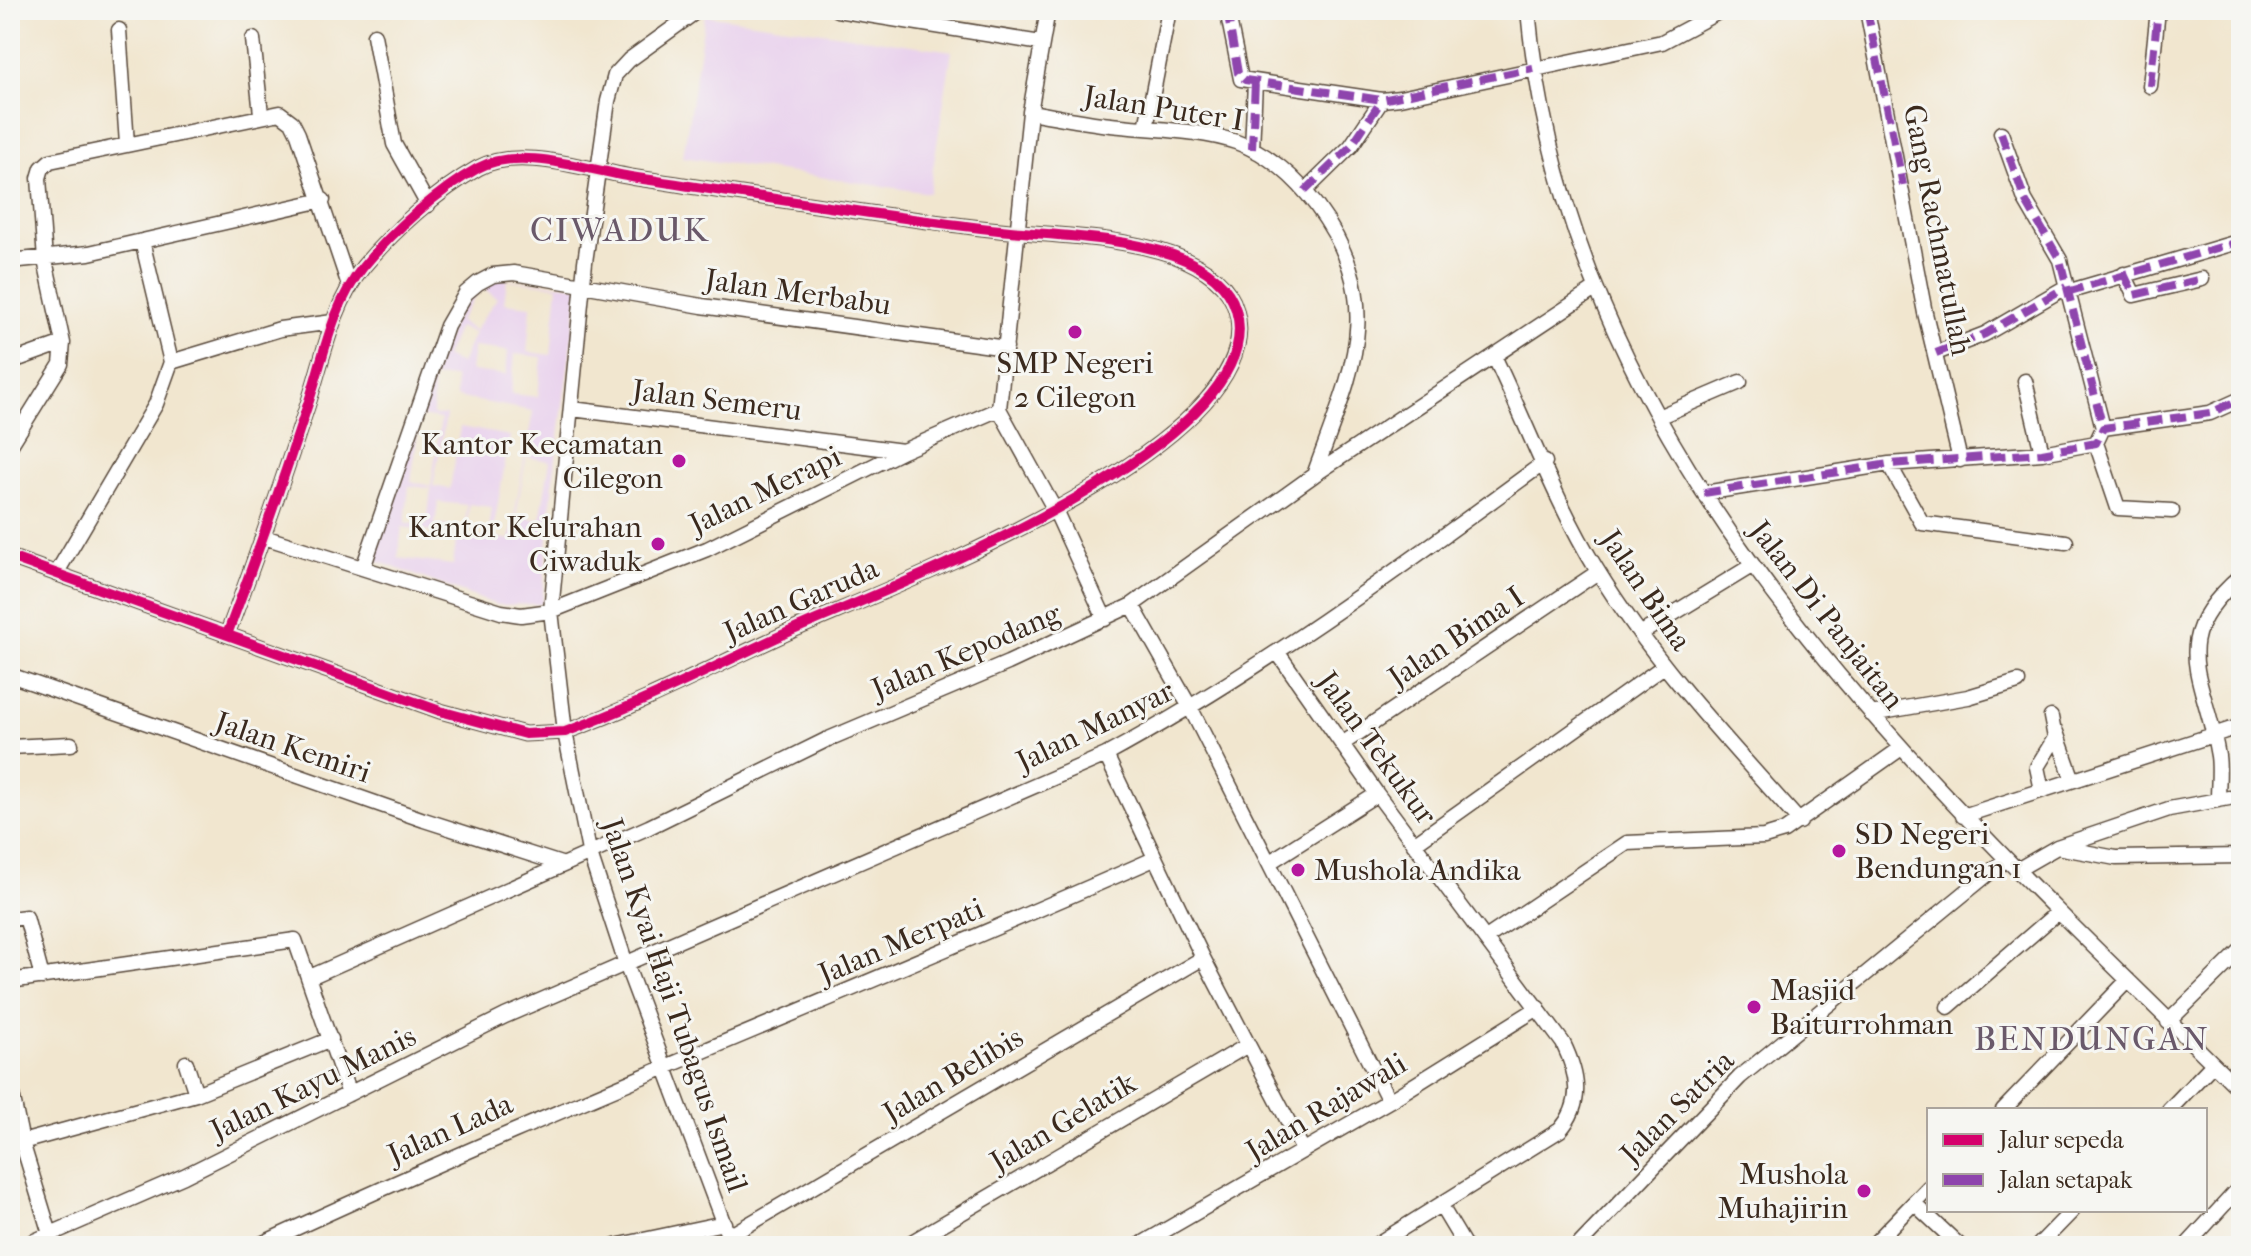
<svg xmlns="http://www.w3.org/2000/svg" width="2251" height="1256" font-family="'IM FELL French Canon',serif">
  <style>
    .built { fill: #e9d2ed; fill-rule: evenodd }
    .lines { fill: none; stroke-linecap: round; stroke-linejoin: round }
    .minor-casing { stroke: #564639; stroke-width: 17 }
    .minor { stroke: #fff; stroke-width: 14 }
    .quiet { stroke: #8e44ad; stroke-width: 8; stroke-dasharray: 16 8; stroke-linecap: butt }
    .cycleway-casing { stroke: #f6f6f2; stroke-width: 15 }
    .cycleway { stroke: #d6006c; stroke-width: 10 }
    .poi-dot { fill: #b5179e; stroke: #f6f6f2; stroke-width: 3 }
    .labels { text-anchor: middle; stroke-width: 6; stroke-linejoin: round; paint-order: stroke }
    .street-label { font-size: 30px; fill: #3b2a1e; stroke: #f6f6f2 }
    .poi-label { font-size: 30px; fill: #3b2a1e; stroke: #f6f6f2; text-anchor: end }
    .quarter-label { font-size: 34px; letter-spacing: 2px; fill: #6a596a; stroke: #f6f6f2 }
  </style>
  <rect width="100%" height="100%" fill="#f6f6f2"/>
  <filter id="ink" filterUnits="userSpaceOnUse"><feTurbulence type="fractalNoise" baseFrequency=".0125" numOctaves="2"/><feDisplacementMap in="SourceGraphic" scale="16" xChannelSelector="R" yChannelSelector="G"/><feConvolveMatrix kernelMatrix="1 2 1 2 8 2 1 2 1" color-interpolation-filters="sRGB"/></filter>
  <filter id="wash" filterUnits="userSpaceOnUse"><feTurbulence type="fractalNoise" baseFrequency=".006" numOctaves="4" result="noise"/><feDisplacementMap in="SourceGraphic" scale="32" xChannelSelector="R" yChannelSelector="G"/><feGaussianBlur stdDeviation="1.8" result="paint"/><feColorMatrix in="noise" values="0 0 0 0 0 0 0 0 0 0 0 0 0 0 0 0 0 1.4 0 .05"/><feComposite in="paint" operator="in"/></filter>
  <g filter="url(#wash)">
    <rect width="100%" height="100%" fill="#f1e6cf"/>
    <path class="built" d="M705,15L952,51L929,193L683,157Z
      M492,278L579,286L553,480L542,604L497,605L374,560L423,401L453,322L473,292ZM507,280L558,286L551,355L527,352L531,306L504,303ZM481,287L497,298L474,331L459,321ZM458,327L474,333L461,364L445,357ZM473,347L508,351L506,375L470,371ZM515,354L542,357L538,397L511,394ZM455,377L456,397L533,411L510,540L492,536L510,436L460,427L450,489L433,486L446,415H433V378ZM420,416L441,419L431,486L411,482ZM526,457L550,461L540,520L516,516ZM409,486L431,488L427,525L405,523ZM438,502L467,505L465,527L435,525ZM469,504L492,507L488,538L466,535ZM402,527L457,534L453,565L398,558Z"/>
  </g>
  <g filter="url(#ink)">
    <g class="lines">
      <g class="minor-casing">
        <path id="minor" d="M698,10L629,60L615,75L608,101L585,262L551,611L565,732L589,851L626,964L732,1246
          M837,10L1041,43
          M1227,10L1241,79L1382,100L1400,98L1662,42L1722,10
          M1528,10C1569,466 1935,789 2241,1091
          M1867,10L1925,313L1960,460
          M119,30L127,144
          M374,35L394,144L428,205
          M253,39L261,114
          M2150,86L2158,10
          M1030,112C1060,117 1091,124 1121,126C1158,130 1200,130 1236,142C1268,153 1296,178 1316,205C1389,304 1351,372 1314,475
          M1146,128L1169,10
          M2001,133L2025,200L2060,260L2103,428
          M1252,149L1255,82
          M1305,191L1351,146L1382,100
          M10,261L89,253L323,200
          M2124,274L2134,295L2202,279
          M2067,292L2241,241
          M1936,353L1985,334L2066,287
          M1494,356C1528,427 1556,503 1597,570C1654,663 1728,741 1800,822
          M10,362L63,343
          M171,362L280,329L333,322
          M2025,381L2042,453
          M572,409L903,451
          M999,409L1030,112L1048,10
          M999,409L1056,512L1105,619
          M1658,417L1740,382
          M2096,443L2118,508L2172,511
          M10,446L61,364L63,343L45,260L39,178L42,168L50,161L280,113L292,122L298,134L350,288
          M1889,464L1922,523L2066,542
          M1704,493L1889,464L2042,453L2096,443L2103,428L2210,413L2241,399
          M264,537L501,612L521,615L551,611L707,549L903,451L999,409
          M10,557L440,711L525,734L565,732C643,704 718,664 793,630C886,589 1276,443 1236,310C1228,281 1200,265 1173,255C1111,234 1045,236 981,228C866,214 751,195 637,178C591,171 519,145 478,168C437,191 393,231 363,267C331,307 323,360 307,407C282,483 256,558 228,632
          M363,568L447,326L466,293L478,283L493,275L514,273L702,306L1006,348
          M56,574L156,404L171,362L142,241
          M1132,605L1191,709L1389,1101
          M1640,634L1753,565
          M1278,653L1377,794L1563,1043C1578,1074 1584,1103 1560,1130L1374,1246
          M10,675L424,820L561,864
          M1871,714L1968,697L2018,682
          M2056,732L2073,780
          M1342,744L1598,572
          M10,747L71,744
          M1106,755L1203,958L1303,1150
          M2042,790L2037,767L2055,738L2051,717
          M2218,799C2218,785 2220,770 2218,756C2205,675 2164,642 2241,576
          M1963,816L2241,726
          M1414,844L1664,666
          M2057,847L2169,809L2229,798
          M1270,862L1377,794
          M2017,870L2057,847L2116,858L2241,856
          M10,919L26,917L42,977
          M1486,938L1627,843L1764,837L1784,831L1900,749
          M310,977L649,827L826,740L1008,663L1132,605L1314,475L1595,289
          M10,981L295,940L349,1094
          M1948,1007L2058,912
          M2168,1022L2241,950
          M186,1063L196,1094
          M10,1085L22,1142L196,1094L331,1039
          M2003,1110L2128,980
          M2169,1110L2213,1064
          M10,1144L22,1142L50,1234
          M1914,1203L1960,1246
          M1441,1206L1465,1246
          M729,1236L1203,958
          M23,1246L184,1176L505,1016L1106,755C1261,671 1403,566 1545,462
          M257,1246C553,1108 857,991 1154,859
          M615,1246L724,1223
          M905,1246L1248,1045
          M1138,1246L1389,1101L1538,1008
          M1578,1246L1740,1077L2005,860
          M1872,1246L1929,1187
          M2038,1246L2073,1210
          M2186,1246L2241,1186"/>
      </g>
      <use href="#minor" class="minor"/>
      <path class="quiet" d="M1227,10L1238,73L1245,80L1382,100L1533,68
        M1867,10L1903,185
        M2150,86L2158,10
        M2001,133L2025,200L2060,260L2103,428
        M1252,149L1255,82
        M1305,191L1351,146L1382,100
        M2124,274L2134,295L2202,279
        M2067,292L2241,241
        M1936,353L1985,334L2066,287
        M1704,493L1889,464L2042,453L2096,443L2103,428L2210,413L2241,399"/>
      <g class="cycleway-casing">
        <path id="cycleway" d="M10,557L440,711L525,734L565,732C643,704 718,664 793,630C886,589 1276,443 1236,310C1228,281 1200,265 1173,255C1111,234 1045,236 981,228C866,214 751,195 637,178C591,171 519,145 478,168C437,191 393,231 363,267C331,307 323,360 307,407C282,483 256,558 228,632"/>
      </g>
      <use href="#cycleway" class="cycleway"/>
    </g>
  </g>
  <g class="poi-dot">
    <circle cx="1075" cy="332" r="8"/>
    <circle cx="679" cy="461" r="8"/>
    <circle cx="658" cy="544" r="8"/>
    <circle cx="1839" cy="851" r="8"/>
    <circle cx="1298" cy="870" r="8"/>
    <circle cx="1754" cy="1007" r="8"/>
    <circle cx="1864" cy="1191" r="8"/>
  </g>
  <g class="labels">
    <g class="street-label">
      <text transform="translate(1164 108) rotate(9)" y="10">Jalan Puter I</text>
      <text transform="translate(1938 230) rotate(79)" y="10">Gang Rachmatullah</text>
      <text transform="translate(798 292) rotate(8)" y="10">Jalan Merbabu</text>
      <text transform="translate(717 400) rotate(7)" y="10">Jalan Semeru</text>
      <text transform="translate(765 490) rotate(-26)" y="10">Jalan Merapi</text>
      <text transform="translate(1646 590) rotate(56)" y="10">Jalan Bima</text>
      <text transform="translate(801 600) rotate(-24)" y="10">Jalan Garuda</text>
      <text transform="translate(1827 615) rotate(52)" y="10">Jalan Di Panjaitan</text>
      <text transform="translate(1456 637) rotate(-34)" y="10">Jalan Bima I</text>
      <text transform="translate(966 651) rotate(-23)" y="10">Jalan Kepodang</text>
      <text transform="translate(1095 726) rotate(-26)" y="10">Jalan Manyar</text>
      <text transform="translate(293 747) rotate(19)" y="10">Jalan Kemiri</text>
      <text transform="translate(1377 748) rotate(54)" y="10">Jalan Tekukur</text>
      <text transform="translate(901 941) rotate(-23)" y="10">Jalan Merpati</text>
      <text transform="translate(675 1005) rotate(71)" y="10">Jalan Kyai Haji Tubagus Ismail</text>
      <text transform="translate(953 1075) rotate(-31)" y="10">Jalan Belibis</text>
      <text transform="translate(313 1083) rotate(-26)" y="10">Jalan Kayu Manis</text>
      <text transform="translate(1326 1107) rotate(-31)" y="10">Jalan Rajawali</text>
      <text transform="translate(1677 1107) rotate(-45)" y="10">Jalan Satria</text>
      <text transform="translate(1063 1122) rotate(-31)" y="10">Jalan Gelatik</text>
      <text transform="translate(450 1129) rotate(-24)" y="10">Jalan Lada</text>
    </g>
    <g class="poi-label">
      <text x="1075" y="373" text-anchor="middle">SMP Negeri<tspan x="1075" dy="34">2 Cilegon</tspan></text>
      <text x="663" y="454">Kantor Kecamatan<tspan x="663" dy="34">Cilegon</tspan></text>
      <text x="642" y="537">Kantor Kelurahan<tspan x="642" dy="34">Ciwaduk</tspan></text>
      <text x="1855" y="844" text-anchor="start">SD Negeri<tspan x="1855" dy="34">Bendungan 1</tspan></text>
      <text x="1314" y="880" text-anchor="start">Mushola Andika</text>
      <text x="1770" y="1000" text-anchor="start">Masjid<tspan x="1770" dy="34">Baiturrohman</tspan></text>
      <text x="1848" y="1184">Mushola<tspan x="1848" dy="34">Muhajirin</tspan></text>
    </g>
    <g class="quarter-label">
      <text x="620" y="241">CIWADUK</text>
      <text x="2092" y="1050">BENDUNGAN</text>
    </g>
  </g>
  <rect width="2251" height="1256" fill="none" stroke="#f6f6f2" stroke-width="40"/>
  <rect x="1927" y="1108" width="280" height="104" fill="#f6f6f2" stroke="#aba49d" stroke-width="2"/>
  <rect x="1943" y="1134" width="40" height="12" fill="#d6006c" stroke="#aba49d" stroke-width="2"/>
  <text x="1999" y="1148" font-size="24" fill="#3b2a1e">Jalur sepeda</text>
  <rect x="1943" y="1174" width="40" height="12" fill="#8e44ad" stroke="#aba49d" stroke-width="2"/>
  <text x="1999" y="1188" font-size="24" fill="#3b2a1e">Jalan setapak</text>
</svg>
